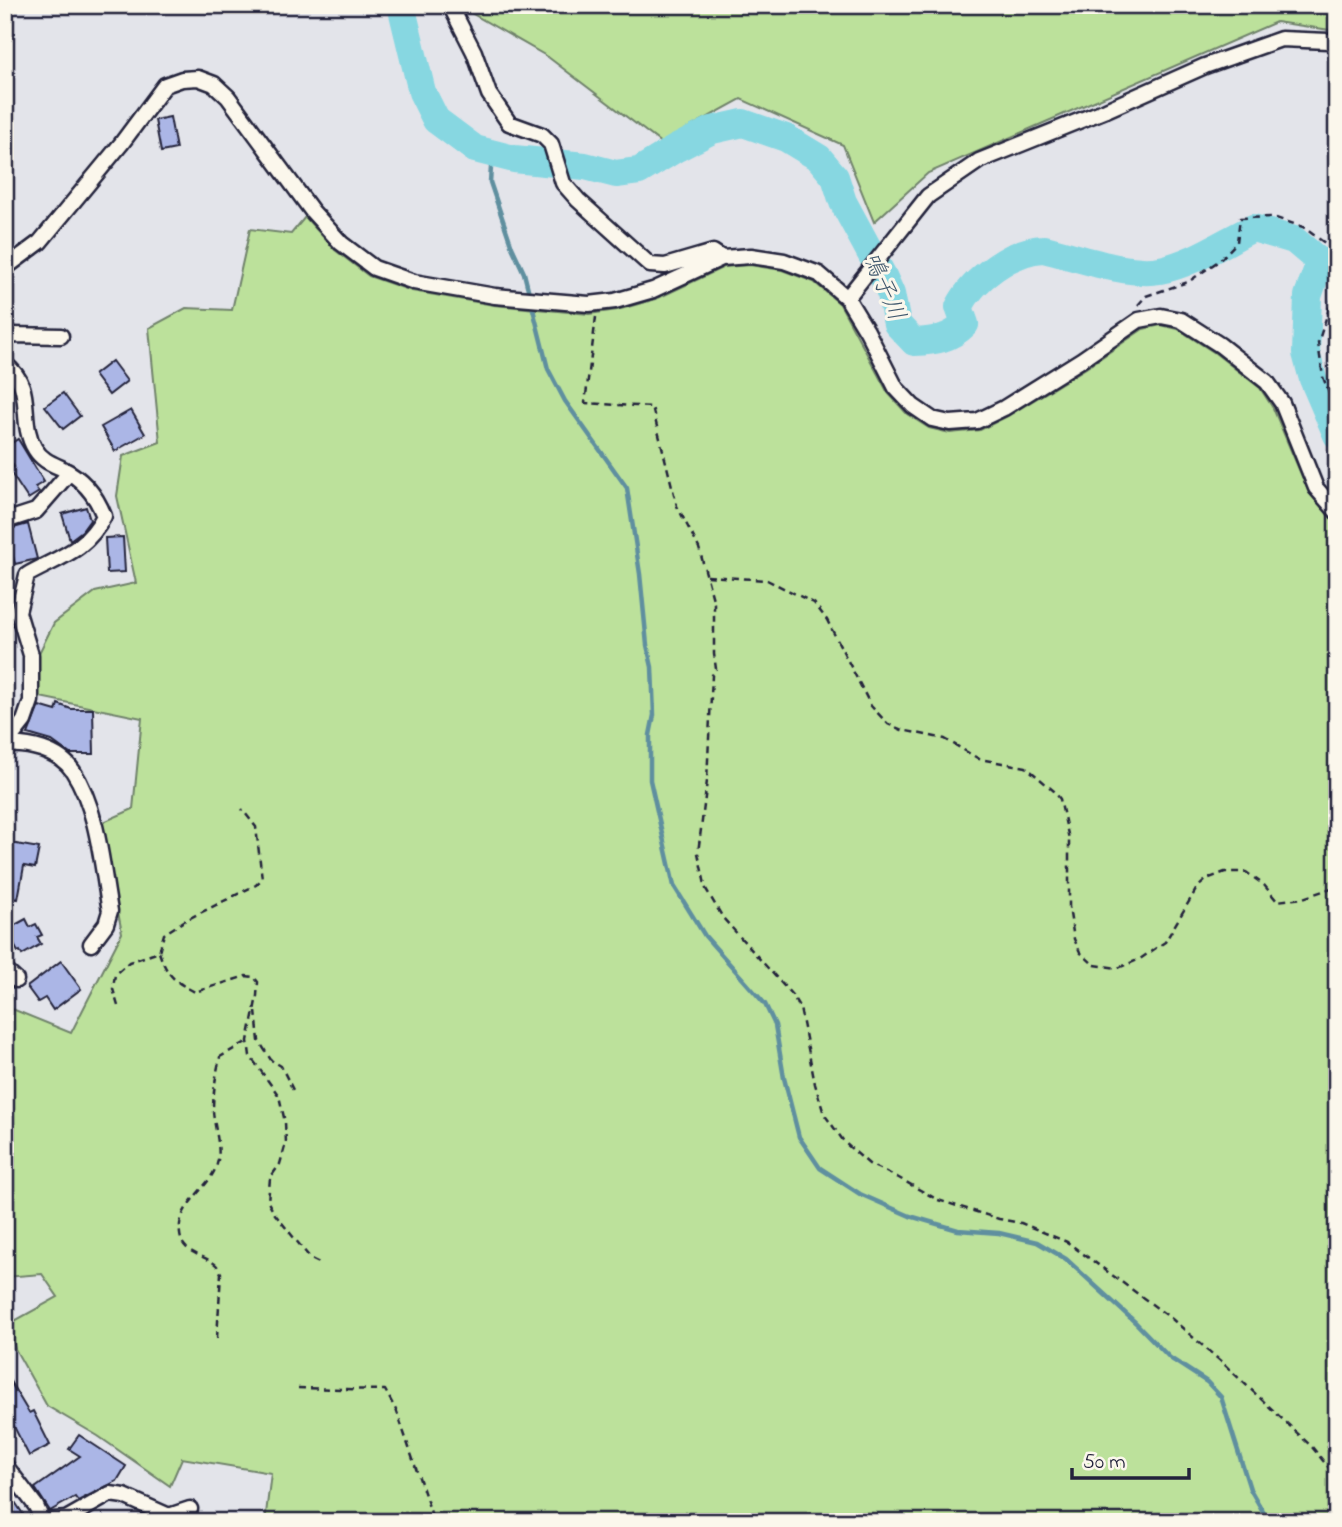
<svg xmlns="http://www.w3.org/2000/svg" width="1342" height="1527" font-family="'Indie Flower','Klee One',sans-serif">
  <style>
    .green { fill: #bce19b; stroke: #6f826b; stroke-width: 2 }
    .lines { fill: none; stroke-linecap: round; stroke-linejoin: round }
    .stream { stroke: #5f8f9f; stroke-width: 4.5 }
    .river { stroke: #87d7e1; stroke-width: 28 }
    .building { fill: #abb6e6; stroke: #22223b; stroke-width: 2 }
    .street-casing { stroke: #22223b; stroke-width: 19 }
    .path { stroke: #22223b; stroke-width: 2.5; stroke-dasharray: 7 5; stroke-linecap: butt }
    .street { stroke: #fbf7ec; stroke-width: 14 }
    .labels { text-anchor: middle; stroke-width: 6; stroke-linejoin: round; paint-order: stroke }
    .water-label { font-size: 24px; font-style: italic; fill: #40586d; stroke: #fbf7ec }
  </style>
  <rect width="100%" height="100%" fill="#e3e4ea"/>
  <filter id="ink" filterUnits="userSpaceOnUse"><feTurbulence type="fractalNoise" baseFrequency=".0143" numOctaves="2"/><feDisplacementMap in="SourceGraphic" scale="14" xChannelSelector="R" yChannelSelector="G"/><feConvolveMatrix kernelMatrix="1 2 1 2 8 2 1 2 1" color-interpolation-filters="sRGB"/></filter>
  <g filter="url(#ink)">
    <path class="green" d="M463,5H1337V31L1276,22L928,173L874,222L843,145L741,99L661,143L548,57L466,10Z
      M305,217L335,250L369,276L412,291L494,305L589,314L617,310L656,299L724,267L750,265L782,270L814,282L840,304L888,393L907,414L929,428L950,433L980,430L1008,416L1086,368L1143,329L1161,325L1178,329L1215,353L1260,388L1273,408L1309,493L1337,524V1522H265L271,1473L182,1458L170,1486L98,1436L47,1406L15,1349L9,1324L58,1297L42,1274L5,1277V1006L71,1033L122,933L101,823L133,809L142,718L35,696L39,653L54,623L95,592L136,583L117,496L123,456L160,442L149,328L186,308L232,310L250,229L291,234Z"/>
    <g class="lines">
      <path class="stream" d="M492,153L490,182L512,247L524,273L548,369L565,401L627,488L640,574L647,645L652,667L654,715L650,735V780L674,886L705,936L765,1004L775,1025L784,1078L799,1137L820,1168L860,1194L910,1216L958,1230L999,1233L1037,1242L1066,1259L1136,1323L1170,1358L1207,1382L1221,1397L1250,1489L1269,1522"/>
      <path class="river" d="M401,5L422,92L436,120L475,149L514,159L585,166L616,174L639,171L675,149L712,130L743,123L786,138L819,158L835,177L843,202L883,276L891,294L897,324L914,342C935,341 950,339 965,324L959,307C973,279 1012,250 1044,249C1078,257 1126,276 1160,270C1192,264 1224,242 1253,228L1294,240L1320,262L1308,296L1306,353L1313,379L1337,435"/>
    </g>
    <path class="building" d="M170,117L176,149L161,152L155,120Z
      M112,361L127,381L109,395L94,375Z
      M63,393L80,416L63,429L45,406Z
      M131,410L145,434L115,451L101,427Z
      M18,439L44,482L35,487L39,492L28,499L9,470L14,467L5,452V447Z
      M86,507L90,520L82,531L70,540L62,514Z
      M28,524L37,559L15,564L6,530Z
      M123,537L125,572L107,573L105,538Z
      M58,704L71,709H93L94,754H70L52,741L28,734L39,706L56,711Z
      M5,842L39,848L35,868L24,866L18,899L5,897Z
      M26,919L30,927L36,924L42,935L37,937L41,944L22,955L20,951L18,952L6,930Z
      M61,961L81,989L53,1010L45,998L38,1002L27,987Z
      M5,1373L29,1413L33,1411L50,1445L29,1456L5,1409Z
      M79,1435L126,1466L117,1481L78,1501L75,1497L50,1511L35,1488L80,1456L69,1449Z
      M5,1487L23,1514L12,1522H5Z"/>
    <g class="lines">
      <g class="street-casing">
        <path id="street" d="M450,5L474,52L489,94L509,123L542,135L551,144L563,183L578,200L650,265L665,266L713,252L722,258
          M5,268L40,242L121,144L165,85L182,79L198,78L214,84L228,97L312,211L341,243L374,268L414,282L495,296L589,304L615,301L653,290L722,258L751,256L784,261L819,274L847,298L867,331L896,388L913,406L932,419L950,423L977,421L1004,408L1081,360L1139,320L1161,316L1181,320L1220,345L1267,382L1282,403L1316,488L1337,512
          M847,298L928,196L979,161L1106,110L1205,66L1281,39L1328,41L1337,46
          M5,337L11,335L61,336
          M5,364C37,388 17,419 35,449C42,460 50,463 61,468C82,478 96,495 104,516C86,551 59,557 27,575L18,612L31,655V701L24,721L5,745
          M5,521L36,511L69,473
          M5,745C28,743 59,750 73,771C98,809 102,867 110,911L106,924L91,944
          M5,970L16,980
          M5,1465L36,1506L43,1522
          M43,1521L66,1519L110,1494L124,1496L169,1516L190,1509"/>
      </g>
      <path class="path" d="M1337,284L1318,343L1323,377L1337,415
        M1138,305L1146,296L1188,282L1220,260L1237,242L1240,218L1273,217L1303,227L1337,252
        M596,317L585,403L652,407L677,506L699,548L714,603V654L716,669L712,675L707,781L698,853L706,889L723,918L792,995L800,1008L815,1084L824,1114L845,1143L869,1164L897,1177L938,1200L999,1219L1021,1223L1067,1242L1172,1319L1225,1365L1312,1447L1337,1478
        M707,576L767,580L814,603L827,620L871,706L888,724L902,730L945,739L979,759L1026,767L1054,791L1060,799L1069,839V907L1074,939L1080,952L1094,965L1118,968L1140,959L1165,942L1197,888L1207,879L1225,872H1246L1264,885L1277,901L1303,898L1337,886
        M159,952C167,976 174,981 195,992L246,976L254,977L258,982L257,996L248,1041L250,1056L279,1096L285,1122L286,1143L280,1164L270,1178L268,1202L274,1213L311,1259L319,1263
        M118,1006L113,989L115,974L129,962L159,952L164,934L184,921L256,885L262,879L256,827L242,809
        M256,1011L259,1041L271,1060L281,1066L295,1094
        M217,1338L221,1273C219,1270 218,1266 215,1264C203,1254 182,1254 180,1234C176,1204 210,1189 217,1164C222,1148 214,1127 213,1111C213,1092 216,1075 220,1057L248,1041
        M298,1388L385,1390L397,1412L434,1522"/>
      <use href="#street" class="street"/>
    </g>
  </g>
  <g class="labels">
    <g class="water-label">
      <text transform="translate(885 286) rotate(67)" y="8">鳴子川</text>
    </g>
  </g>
  <rect width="1342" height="1527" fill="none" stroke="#fbf7ec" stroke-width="28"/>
  <rect x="14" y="14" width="1314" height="1499" fill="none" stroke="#22223b" stroke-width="2.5" filter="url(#ink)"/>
  <path d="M1072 1468v10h117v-10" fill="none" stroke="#22223b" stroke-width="3.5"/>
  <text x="1083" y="1468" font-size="21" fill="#22223b" stroke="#fbf7ec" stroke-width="5" paint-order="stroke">50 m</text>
</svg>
